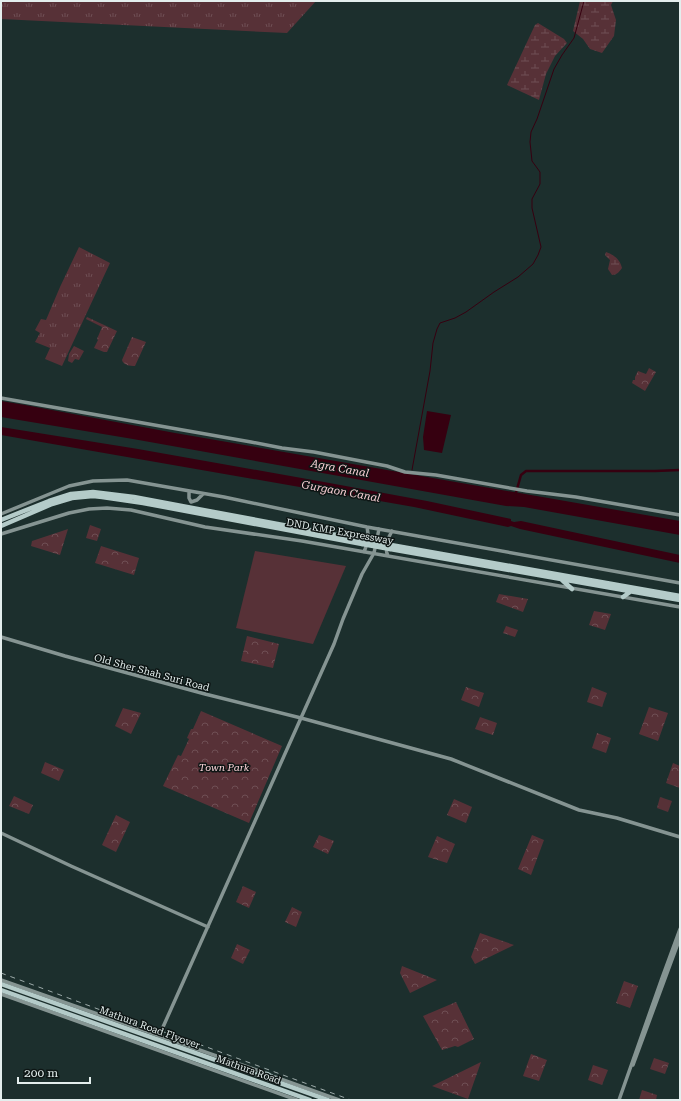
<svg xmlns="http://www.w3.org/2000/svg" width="681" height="1101" font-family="'Roboto Serif',serif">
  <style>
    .grass { fill: url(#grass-tufts) }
    .wetland { fill: url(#wetland-marsh) }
    .park { fill: url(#park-crowns) }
    .garden { fill: #573137 }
    .water { fill: #360010 }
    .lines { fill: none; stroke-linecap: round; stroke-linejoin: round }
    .stream { stroke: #360010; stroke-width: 1 }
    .canal { stroke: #360010; stroke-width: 2.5 }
    .secondary { stroke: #859492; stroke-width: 3.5 }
    .highway { stroke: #b4cbc9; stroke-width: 4.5 }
    .rail { stroke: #9dabaa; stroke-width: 1; stroke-dasharray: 5 5; stroke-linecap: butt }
    .highway-bridge { stroke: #b4cbc9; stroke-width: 4.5 }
    .labels { text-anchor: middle; stroke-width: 3; stroke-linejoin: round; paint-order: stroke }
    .street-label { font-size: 10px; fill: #e3eeed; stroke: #0d1514 }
    .park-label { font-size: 10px; font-style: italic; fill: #ffd6db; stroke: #0d1514 }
    .water-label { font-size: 11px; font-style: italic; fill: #fad1d6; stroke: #0d1514 }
  </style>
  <defs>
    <pattern id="grass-tufts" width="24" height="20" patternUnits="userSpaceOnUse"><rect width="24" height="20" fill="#573137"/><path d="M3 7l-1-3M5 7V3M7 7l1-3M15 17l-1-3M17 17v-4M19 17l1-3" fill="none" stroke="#6f4f54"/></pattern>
    <pattern id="wetland-marsh" width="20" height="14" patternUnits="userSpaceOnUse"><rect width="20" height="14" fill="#573137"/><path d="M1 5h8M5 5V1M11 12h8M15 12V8" fill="none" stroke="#6f4f54"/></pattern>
    <pattern id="park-crowns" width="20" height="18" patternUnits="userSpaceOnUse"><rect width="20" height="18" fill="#573137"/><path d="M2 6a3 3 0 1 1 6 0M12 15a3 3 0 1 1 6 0" fill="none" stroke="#6f4f54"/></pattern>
  </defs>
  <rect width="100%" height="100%" fill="#1c2f2d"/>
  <path class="grass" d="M1,1H316L287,33L1,19Z
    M79,247L110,263L62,366L45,359L50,348L35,342L40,333L35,330L41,319L46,320L60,287Z"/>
  <path class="wetland" d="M580,1H613L611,5L616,20L614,36L602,53L590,49L583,39L573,31Z
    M538,23L564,39L567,43L555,56L546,74L539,100L507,85L535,25Z
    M606,252C614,255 620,259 622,268C619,272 617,275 612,275L608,269L610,260L605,255Z"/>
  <path class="park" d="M87,317L117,331L107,352H104L94,348L98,340L97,339L102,327L86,319Z
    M132,337L146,342L135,366C130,366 123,365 122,360Z
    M74,346L84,351L79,360L75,359L72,363L68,361L69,354Z
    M649,368L656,372L645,391L632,383L633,380H635V377L638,371L646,374Z
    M90,525L101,529L97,541L86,538Z
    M68,529L60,555L31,546L32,541Z
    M101,546L139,558L134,575L95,563Z
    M499,594L528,599L523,612L496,602Z
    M594,611L611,614L605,630L589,625Z
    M506,626L518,630L515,637L503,633Z
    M247,636L279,644L273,668L241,661Z
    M466,687L484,693L479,707L461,700Z
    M592,687L607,693L602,707L587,702Z
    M649,707L668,713L658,741L639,734Z
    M123,708L141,713L131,734L115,726Z
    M201,711L282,746L249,823L163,786L178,755L181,756L189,739L187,738L191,729H193Z
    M480,717L497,723L493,735L475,729Z
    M597,733L611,738L606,753L592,748Z
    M45,762L64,770L59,781L41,773Z
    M673,763L680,766V788L666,783Z
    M14,796L33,805L29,814L9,806Z
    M660,797L672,801L668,812L657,808Z
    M454,799L472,807L466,823L447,815Z
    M116,815L130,822L116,852L102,845Z
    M319,835L334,841L328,854L313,847Z
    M532,835L544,840L531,875L518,869Z
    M437,836L455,844L447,863L428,857Z
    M243,886L256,892L249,908L236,902Z
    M292,907L302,912L296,927L285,922Z
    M480,933L514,945L475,964L471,957Z
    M237,944L250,950L243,964L231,958Z
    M402,966L437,980L410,993L400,973Z
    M624,981L638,986L630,1008L616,1003Z
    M456,1002L474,1039L458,1047L455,1046L442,1050L423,1016Z
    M531,1054L547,1060L539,1081L523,1076Z
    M654,1058L669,1063L665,1074L650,1069Z
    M481,1062L468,1099L432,1086Z
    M593,1065L608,1070L602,1085L588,1080Z
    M642,1090L657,1095L656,1100H639Z"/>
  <path class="garden" d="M255,551L346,566L313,644L236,628Z"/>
  <path class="water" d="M1,401L25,405L175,433L680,521V535L524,507L506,506L133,439L1,417Z
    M427,411L451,415L442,453L424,450L423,437Z
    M1,427L138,449L324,482L427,501L511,519V521L514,522L521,521L680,555V563L520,529L511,526L508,527L414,507L1,435Z"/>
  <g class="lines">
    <path class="stream" d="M412,470L430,371L433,343L437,329L440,323L455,318L466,312L494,292L518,277L533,264L538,255L541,247L532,208V199L540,184V172L532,161L530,142L531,132L537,119L554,69L562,55L574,38L584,1"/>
    <path class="canal" d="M515,496L521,475L526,471H655L680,470"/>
    <path class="secondary" d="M1,398L251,442L282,448L314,452L366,462L387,466L405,472L436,475L527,491L576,497L680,515
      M189,491V498L191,502L197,500L203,494
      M1,514L69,486L93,481L127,480L224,497L367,527L680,583
      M1,534L69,513L89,509L107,508L131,510L205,527L302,541L680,607
      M364,552C368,542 369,537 367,527
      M388,556C384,548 388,538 392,531
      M1,637L65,656L205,694L301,718L451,759L579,810L617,818L680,837
      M1,833L71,866L208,927
      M1,980L268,1074
      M1,994L297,1100
      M159,1036L334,644L343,619L362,574L374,553L379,529
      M633,1065L680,938
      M275,1077L339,1100
      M619,1100L662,978L680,929"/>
    <path class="highway" d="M1,520L49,501L71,494L93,492L134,497L363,540
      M1,526L52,504L72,498L93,496L102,497L143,503L362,544
      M391,545L680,596
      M390,549L680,600
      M562,580L572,589
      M623,597L630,592
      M1,984L328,1100
      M1,990L310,1100
      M267,1074L278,1080"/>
    <path class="rail" d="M1,973L106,1012L193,1042L351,1100"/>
    <path class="highway-bridge" d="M363,540L391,545
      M362,544L390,549"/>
  </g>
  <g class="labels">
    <g class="street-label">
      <text transform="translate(340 531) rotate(10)" y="4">DND KMP Expressway</text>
      <text transform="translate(152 672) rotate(15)" y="4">Old Sher Shah Suri Road</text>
      <text transform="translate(150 1027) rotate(20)" y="4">Mathura Road Flyover</text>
      <text transform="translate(249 1069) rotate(20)" y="4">Mathura Road</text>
    </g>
    <g class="park-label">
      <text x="224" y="771">Town Park</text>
    </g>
    <g class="water-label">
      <text transform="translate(340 468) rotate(10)" y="4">Agra Canal</text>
      <text transform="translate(341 491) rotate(10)" y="4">Gurgaon Canal</text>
    </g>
  </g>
  <rect width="681" height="1101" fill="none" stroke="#e3eeed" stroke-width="4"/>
  <path d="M18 1077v6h72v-6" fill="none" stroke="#e3eeed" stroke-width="2"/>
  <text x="24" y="1077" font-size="12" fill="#e3eeed" stroke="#0d1514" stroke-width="3" paint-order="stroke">200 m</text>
</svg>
